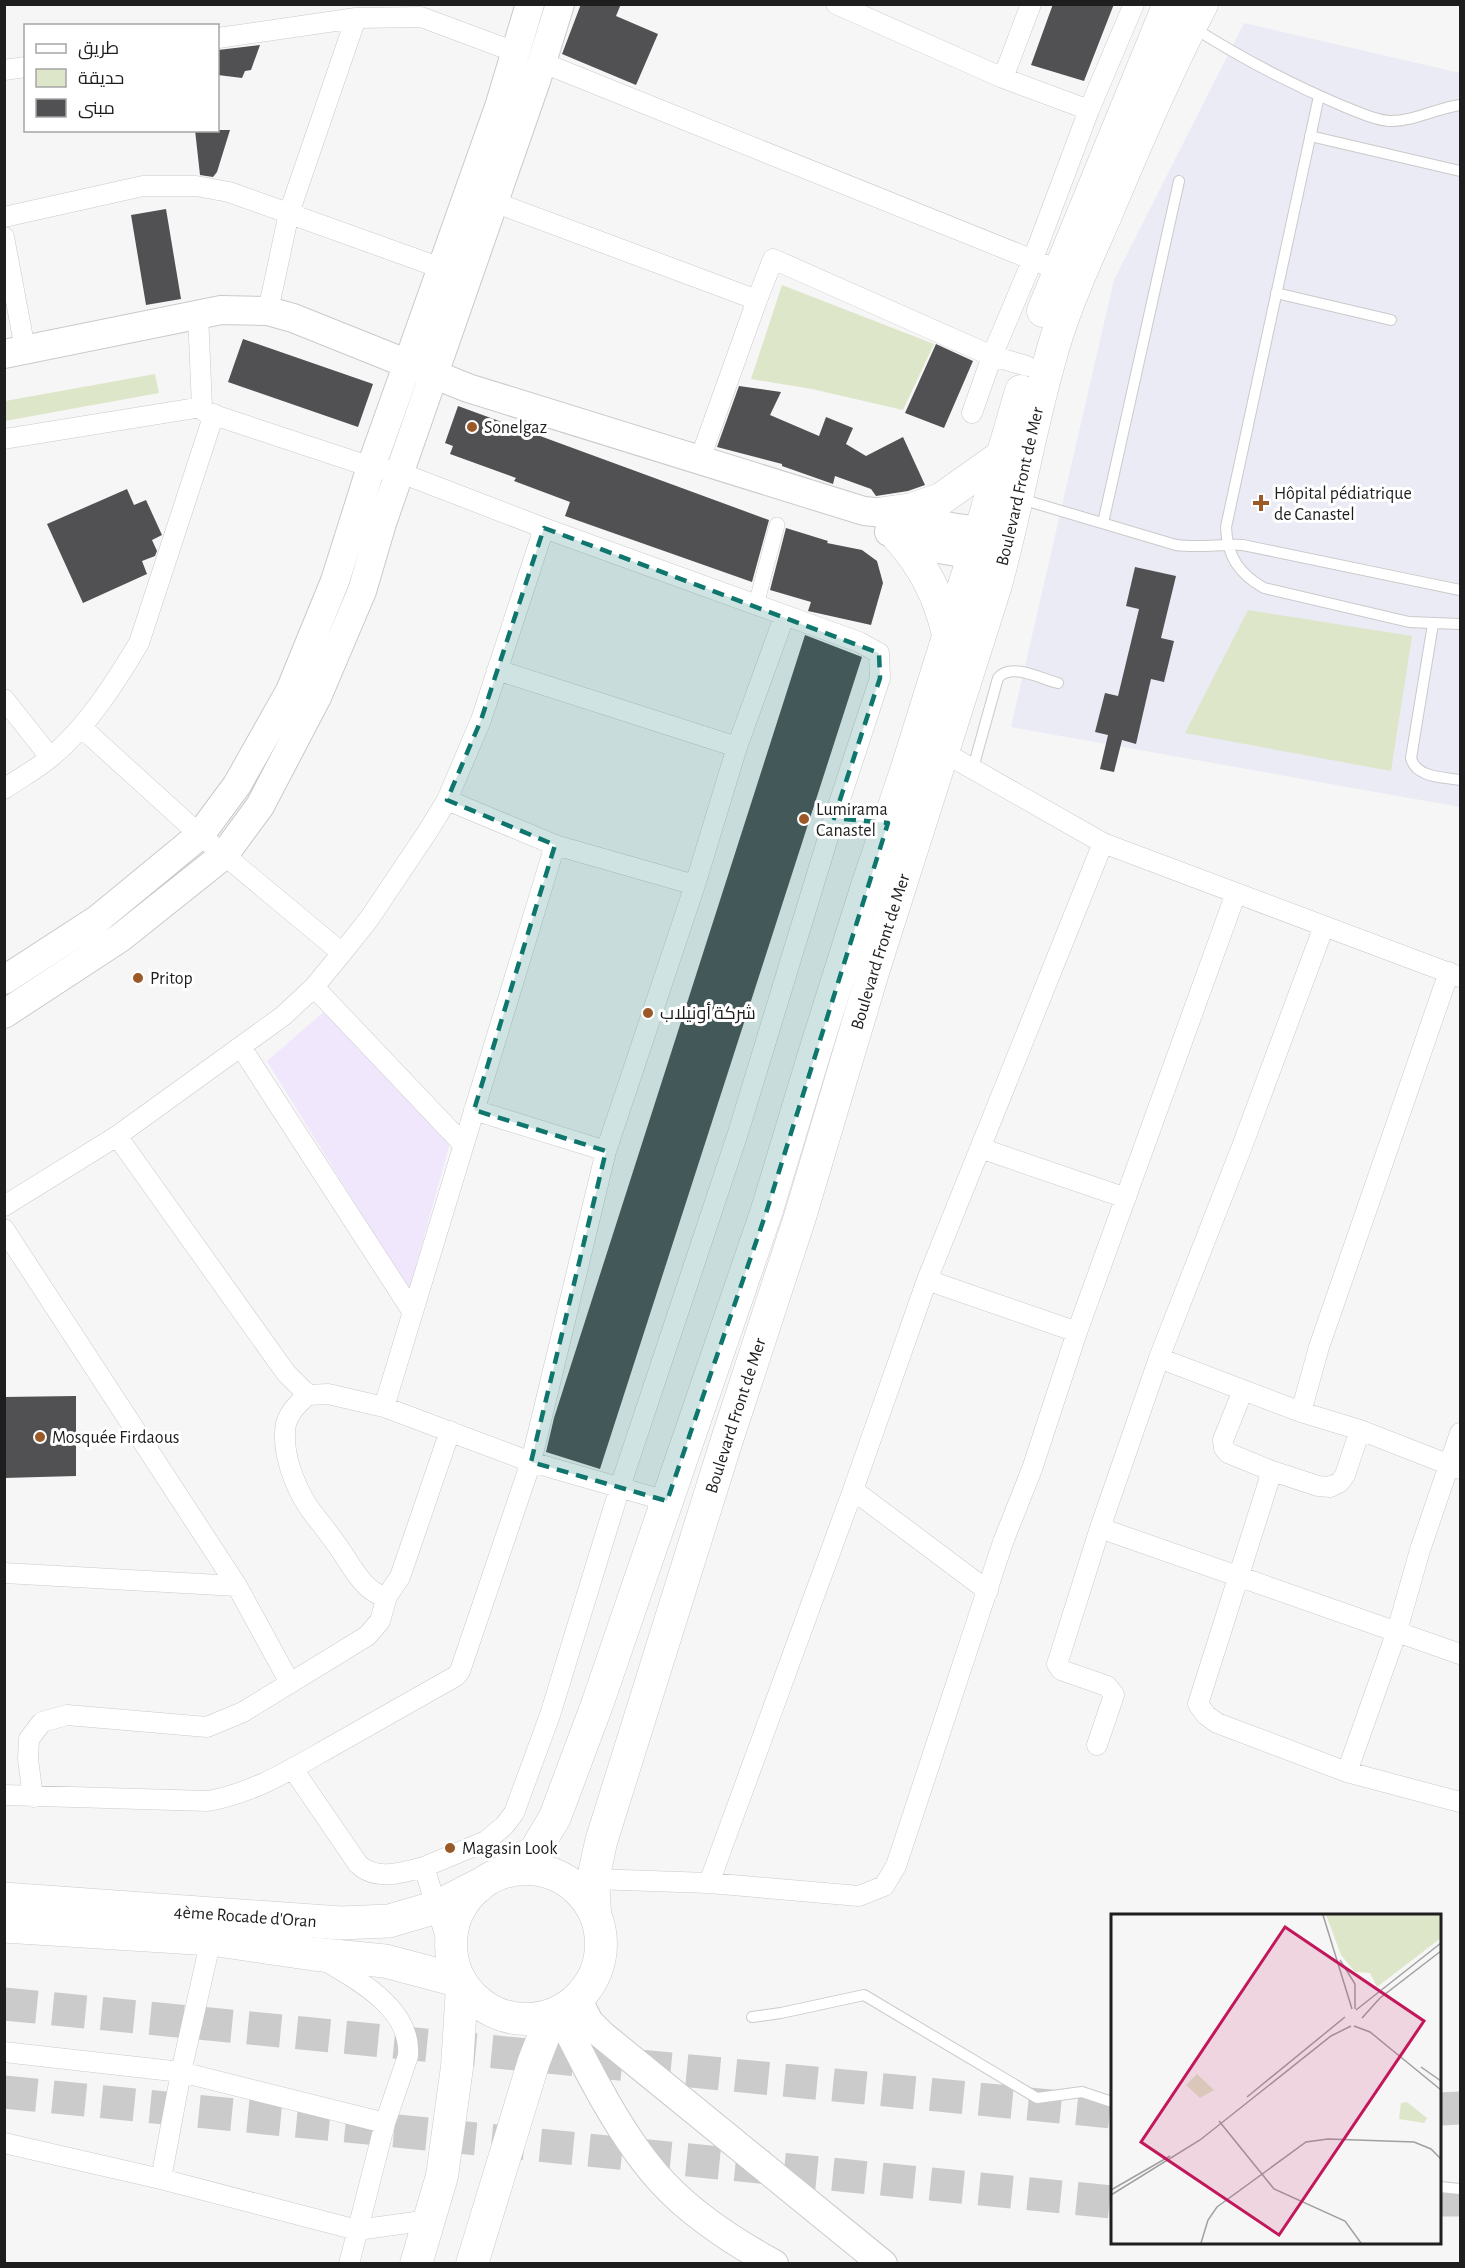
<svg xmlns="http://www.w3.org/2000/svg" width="1465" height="2268" font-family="'Alegreya Sans',Cairo,sans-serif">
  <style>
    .built { fill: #eaebf4 }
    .education { fill: #f1e7fd }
    .green { fill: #dee6c9 }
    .building { fill: #515153 }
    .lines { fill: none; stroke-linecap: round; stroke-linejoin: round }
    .motorway-tunnel { stroke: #cbcbcc; stroke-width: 33; stroke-dasharray: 33 16; stroke-linecap: butt }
    .service-casing { stroke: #cacacc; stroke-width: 12 }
    .pedestrian-casing { stroke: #cacacc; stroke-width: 16 }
    .minor-casing { stroke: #cacacc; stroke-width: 21 }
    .secondary-casing { stroke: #cacacc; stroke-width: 30 }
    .primary-casing { stroke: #cacacc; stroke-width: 33 }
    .motorway-casing { stroke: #cacacc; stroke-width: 34 }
    .service { stroke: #fff; stroke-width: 10 }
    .pedestrian { stroke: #fff; stroke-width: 15 }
    .minor { stroke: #fff; stroke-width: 20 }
    .secondary { stroke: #fff; stroke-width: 28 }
    .primary { stroke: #fff; stroke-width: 32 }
    .motorway { stroke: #fff; stroke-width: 33 }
    .marked { fill: #0f766e; fill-opacity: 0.2; stroke: #0f766e; stroke-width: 4.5; stroke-dasharray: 12 8; stroke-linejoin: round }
    .poi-dot { fill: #9b5927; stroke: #fff; stroke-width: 2 }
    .labels { text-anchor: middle; stroke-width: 6; stroke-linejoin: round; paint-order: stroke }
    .poi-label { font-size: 18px; fill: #1e1e1e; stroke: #fff; text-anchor: start }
    .street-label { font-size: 18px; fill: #1e1e1e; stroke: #fff }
    .inset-road { fill: none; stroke: #a0a0a0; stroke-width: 1.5 }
    .view { fill: #c2185b; fill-opacity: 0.15; stroke: #c2185b; stroke-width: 3 }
    .inset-edge { fill: none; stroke: #1e1e1e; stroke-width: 3 }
  </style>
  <rect width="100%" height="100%" fill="#f6f6f7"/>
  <path class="built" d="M1244,23L1460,73V807L1011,727L1114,280Z"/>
  <path class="education" d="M326,1010L450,1143L409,1291L267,1061Z"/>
  <path class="green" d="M782,285L934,344L903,410L812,389L751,379Z
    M155,374L159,393L5,421V401Z
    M1248,610L1412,636L1391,771L1185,733Z"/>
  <path class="building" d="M581,4H621L616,16L658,34L636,85L562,54Z
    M1053,4H1114L1084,81L1031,65Z
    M260,45L251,70L245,71L242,78L218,75V50Z
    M195,130H230L217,172L213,177L200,175Z
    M166,209L181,299L146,305L131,215Z
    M243,339L373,384L358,427L228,382Z
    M936,344L973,361L944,428L905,413Z
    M739,386L781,392L770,415L819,436L826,417L853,428L846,444L866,456L903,437L925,485L908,491L876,496L871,489L835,476L833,484L782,466V464L717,447Z
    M458,406L769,520L752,582L565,516L570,502L514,481L516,478L450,454L453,446L445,443Z
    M127,489L134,505L146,500L162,535L152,540L157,551L155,556L142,561L147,574L83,603L47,524Z
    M786,528L828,541L827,543L862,550L877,561L883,583L871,625L808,611L811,602L770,590Z
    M1135,567L1176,576L1161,638L1174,641L1164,682L1151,679L1136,744L1122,740L1114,772L1100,769L1108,735L1095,732L1105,693L1118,696L1139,609L1126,606Z
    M805,635L862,657L600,1469L546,1452L554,1418Z
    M76,1396V1476L4,1478V1397Z"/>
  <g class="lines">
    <path class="motorway-tunnel" d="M4,2004L1112,2112
      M4,2092L1112,2202
      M1440,2109L1460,2108
      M1440,2200H1460"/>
    <g class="service-casing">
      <path id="service" d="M1194,28C1241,58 1293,85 1345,107C1359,112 1373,120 1389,121C1413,122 1437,108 1460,105
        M1319,96L1226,527C1227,556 1239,574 1264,588L1409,622L1460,624
        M1310,136L1460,171
        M1276,293L1391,320
        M1021,499L1176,545C1199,548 1221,544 1243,545L1460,590
        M1103,523L1179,181
        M1433,624L1411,758C1416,778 1443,777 1460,780
        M973,768L998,678C1011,662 1041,679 1058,683
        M752,2017L781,2013L864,1995L1037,2098L1082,2092L1112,2102
        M1440,2187L1460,2189"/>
    </g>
    <g class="pedestrian-casing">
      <path id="pedestrian" d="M756,605L777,525"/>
    </g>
    <g class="minor-casing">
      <path id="minor" d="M836,4L1003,78L1089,110
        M218,38L356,18L421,17L515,52
        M541,62L1058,270
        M4,70L26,67
        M1003,78L1031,4
        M494,202L757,300L773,259L992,356L1027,366
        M4,217L143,186H196L229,192L441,268
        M4,237L25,349
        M268,311L289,213L356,18
        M198,314L202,407
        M972,413L992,356L1033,259L1089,110L1134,4
        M4,439L202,407L205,412L371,467L401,473L544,528L859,642L879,653L880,678L834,818L738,1133L620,1487L550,1715L514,1813L504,1826L486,1841L424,1867L450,1950
        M700,459L757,300
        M497,670L737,747
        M4,699L50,757
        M81,727L200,835L342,953
        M943,752L1103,843L1460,977
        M4,789C20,778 37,769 51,757C87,727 115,683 139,643L214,414
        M447,800L555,845L695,885
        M834,818L888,823
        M314,987L463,1144
        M241,1047L412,1311
        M474,1110L606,1151
        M117,1136L286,1373L308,1395L328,1394L384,1407L531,1462L667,1501
        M980,1148L1126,1198
        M4,1206L117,1136L283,1016L314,987L342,953L369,919L428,831L447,800L481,720L544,528
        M4,1229L237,1586L290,1683
        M927,1280L1077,1332
        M1159,1358L1301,1412L1360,1430L1460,1469
        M1243,1390L1223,1440L1224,1448L1228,1453L1272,1471L1318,1486L1330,1487L1340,1482L1345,1475L1360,1430
        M308,1395C298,1403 289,1412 286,1424C281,1451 294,1485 309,1508C318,1520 328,1532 337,1545C349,1561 365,1596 387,1596L400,1577L450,1431
        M384,1407L555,845
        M1301,1412L1319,1347L1449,972
        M1272,1471L1198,1704L1206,1715L1217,1723L1347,1772L1460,1802
        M853,1490L988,1591
        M1100,1528L1460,1654
        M4,1573L237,1586
        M1097,1745L1114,1695L1107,1686L1061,1670L1057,1664L1060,1655L1100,1528L1159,1358L1241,1149L1324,926
        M293,1769L358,1864C375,1881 402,1873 424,1867
        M1347,1772L1397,1631L1420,1550L1460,1433
        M4,1795L208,1801C255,1793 295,1767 336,1744C376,1721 416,1699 456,1676L460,1671L531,1462L606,1151L695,885L737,747L784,617
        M33,1797L28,1759L29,1739L42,1722L67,1715L207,1727L243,1712L367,1636L380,1621L387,1596
        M593,1879L709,1883L859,1896L884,1886L896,1866L1003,1542L1032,1469L1077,1332L1236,893
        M709,1883L853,1490L927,1280L1103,843
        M324,1960C359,1981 412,2009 408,2056L385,2123L349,2264
        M4,2052L181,2072L385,2123
        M4,2143L161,2179L357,2230L430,2220
        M161,2179L181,2072L211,1939"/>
    </g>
    <g class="secondary-casing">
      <path id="secondary" d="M4,354L221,310L268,311L293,318L468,388L864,511L884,513L951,527L1001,534
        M889,532L934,548L995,559
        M4,980L98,919L200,835L237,785L290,691L335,581L371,467L499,107L530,4
        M4,1014L120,938L224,855L260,806L317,697L362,591L382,523L536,81L560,4
        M578,2000L589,2022L602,2035L883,2264
        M559,2012C586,2067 622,2140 664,2184C695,2217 734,2242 774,2264"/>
    </g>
    <g class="primary-casing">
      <g id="primary">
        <path d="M1043,311L1169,4"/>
        <path d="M884,513L912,509L941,499L1003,455"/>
        <path d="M898,537C924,566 939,596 948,634"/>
        <circle cx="526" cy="1944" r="75"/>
        <path d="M503,1872L535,1851L555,1817L598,1702L766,1213L816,1048L866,889L906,771L973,557L1021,391"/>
        <path id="s1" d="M595,1912L593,1879L601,1842L725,1446L800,1217L873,972L995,588C1016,514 1028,437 1049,363C1062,312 1085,263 1106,215C1136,143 1166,73 1202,4"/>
        <path d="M416,2264L442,2176L457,2067L462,1987"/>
        <path d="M472,2264L534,2061L552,2015"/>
      </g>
    </g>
    <g class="motorway-casing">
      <g id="motorway">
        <path id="s2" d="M4,1899L341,1923L389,1921L437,1907L478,1886"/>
        <path d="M4,1926L211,1939L313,1954L385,1961L457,1980"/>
      </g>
    </g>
    <use href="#service" class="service"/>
    <use href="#pedestrian" class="pedestrian"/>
    <use href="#minor" class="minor"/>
    <use href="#secondary" class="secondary"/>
    <use href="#primary" class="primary"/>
    <use href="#motorway" class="motorway"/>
  </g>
  <path class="marked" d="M544,528L879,653L880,678L834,818L888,823L766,1213L667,1501L531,1462L606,1151L474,1110L555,845L447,800L481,720Z"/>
  <g class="poi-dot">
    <circle cx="472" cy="427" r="6"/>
    <path d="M1258 494h6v6h6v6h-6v6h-6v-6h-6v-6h6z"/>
    <circle cx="804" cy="819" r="6"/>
    <circle cx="138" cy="978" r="6"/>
    <circle cx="648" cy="1013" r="6"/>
    <circle cx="40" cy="1437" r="6"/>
    <circle cx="450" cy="1848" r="6"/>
  </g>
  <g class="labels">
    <g class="poi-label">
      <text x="484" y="433">Sonelgaz</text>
      <text x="1274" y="499">Hôpital pédiatrique<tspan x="1274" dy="21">de Canastel</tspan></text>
      <text x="816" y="815">Lumirama<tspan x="816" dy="21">Canastel</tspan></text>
      <text x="150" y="984">Pritop</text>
      <text x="660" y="1019">شركة أونيلاب</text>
      <text x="52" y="1443">Mosquée Firdaous</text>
      <text x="462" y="1854">Magasin Look</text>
    </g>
    <g class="street-label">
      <text dy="6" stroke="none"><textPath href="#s1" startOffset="1490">Boulevard Front de Mer</textPath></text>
      <text dy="6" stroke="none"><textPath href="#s1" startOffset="1004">Boulevard Front de Mer</textPath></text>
      <text dy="6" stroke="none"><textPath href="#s1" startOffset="518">Boulevard Front de Mer</textPath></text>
      <text dy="6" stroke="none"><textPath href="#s2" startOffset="242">4ème Rocade d'Oran</textPath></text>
    </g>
  </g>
  <g transform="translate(1111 1914)">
    <rect width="330" height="330" fill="#f6f6f7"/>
    <path d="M215,1H330V24L266,73L259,59L244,58L230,41ZM86,160L103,176L89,184L75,171ZM296,188L316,204L313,209L288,205L290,189Z" fill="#dee6c9"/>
    <path class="inset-road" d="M212,1L241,95M229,46L244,70V95M245,96L330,29M251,104L269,84L330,37M243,112L259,118L330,176M310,153L330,167M136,183L234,103M108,207L163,275L234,307L250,329M0,276L59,242M0,281L89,226L220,122L240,112M90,329L97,306L106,293L195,228L217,225L303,228L320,235L330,245"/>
    <path class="view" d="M174,13L313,107L168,321L30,228Z"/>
    <rect width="330" height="330" class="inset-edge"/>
  </g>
  <rect width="1465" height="2268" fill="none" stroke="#1e1e1e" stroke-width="12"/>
  <rect x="24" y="24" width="195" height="108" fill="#ffffff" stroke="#a5a5a5" stroke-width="1.5"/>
  <rect x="36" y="44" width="30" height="9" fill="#ffffff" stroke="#a5a5a5" stroke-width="1.5"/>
  <text x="78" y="54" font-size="18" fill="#1e1e1e">طريق</text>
  <rect x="36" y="69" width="30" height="18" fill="#dee6c9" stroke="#a5a5a5" stroke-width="1.5"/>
  <text x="78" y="84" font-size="18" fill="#1e1e1e">حديقة</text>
  <rect x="36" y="99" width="30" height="18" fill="#515153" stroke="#a5a5a5" stroke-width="1.5"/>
  <text x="78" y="114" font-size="18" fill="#1e1e1e">مبنى</text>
</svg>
